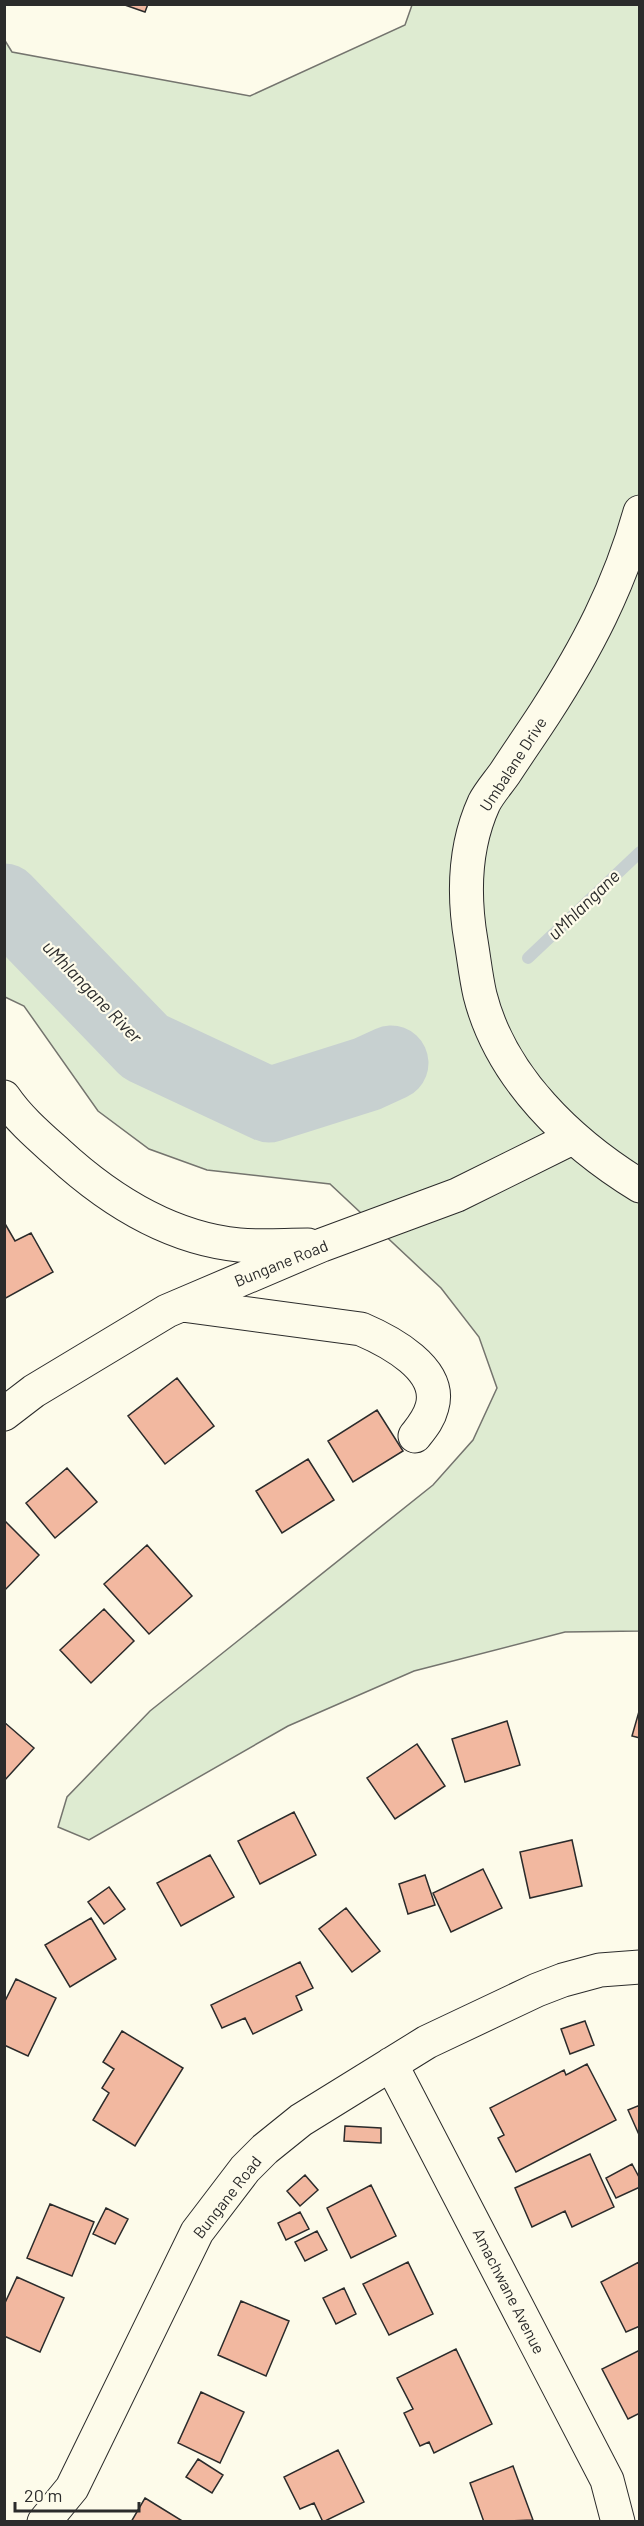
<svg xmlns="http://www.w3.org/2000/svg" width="644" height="2526" font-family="Barlow,sans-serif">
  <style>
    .green { fill: #deebd1; stroke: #74746e; stroke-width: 1.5 }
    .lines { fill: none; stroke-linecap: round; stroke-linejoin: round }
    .stream { stroke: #c7d0d0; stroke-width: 12 }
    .river { stroke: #c7d0d0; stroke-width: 75 }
    .building { fill: #f2b8a0; stroke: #2b2b2b; stroke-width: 1.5 }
    .minor-casing { stroke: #2b2b2b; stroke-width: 35 }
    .minor { stroke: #fdfbea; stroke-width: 33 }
    .labels { text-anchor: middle; stroke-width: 4.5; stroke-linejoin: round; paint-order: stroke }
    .street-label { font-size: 16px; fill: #2b2b2b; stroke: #fdfbea }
    .water-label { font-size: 18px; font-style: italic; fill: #2b2b2b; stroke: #fdfbea }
  </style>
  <rect width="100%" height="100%" fill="#fdfbea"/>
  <path class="green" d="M412,5H639V1631L565,1632L414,1671L288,1726L89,1840L58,1827L67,1797L150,1711L433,1485L473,1440L497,1388L479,1337L441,1288L330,1184L207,1170L149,1149L98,1111L24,1006L5,997L4,39L12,52L250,96L405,25Z"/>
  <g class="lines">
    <path class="stream" d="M528,958L640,852"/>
    <path class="river" d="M4,901L145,1047L269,1105L367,1074L391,1063"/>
  </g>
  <path class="building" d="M122,4H148L145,12Z
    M4,1222L15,1241L31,1233L53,1272L4,1299Z
    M177,1378L214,1426L165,1464L128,1416Z
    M377,1410L403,1451L353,1482L328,1441Z
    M308,1459L334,1500L282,1533L256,1491Z
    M67,1468L97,1502L55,1538L26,1503Z
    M6,1522L39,1555L4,1591V1523Z
    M147,1545L192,1596L149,1634L104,1584Z
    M104,1609L134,1641L91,1683L60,1650Z
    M640,1708V1738L632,1736Z
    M507,1721L520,1765L465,1782L452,1739Z
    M4,1722L34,1748L4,1781Z
    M417,1744L445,1786L395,1819L367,1778Z
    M294,1812L316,1855L260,1884L238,1841Z
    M572,1840L582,1886L530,1898L520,1852Z
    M210,1855L234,1897L181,1926L157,1883Z
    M483,1869L502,1908L451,1932L433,1893Z
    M425,1875L435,1905L408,1914L399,1884Z
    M109,1887L125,1909L104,1924L88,1902Z
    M346,1908L380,1951L352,1972L319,1929Z
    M91,1918L116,1959L70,1987L45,1945Z
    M300,1962L313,1988L296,1996L302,2010L253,2034L245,2018L222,2028L211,2005Z
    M16,1979L56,1998L28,2056L4,2045V2003Z
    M585,2021L594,2045L570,2054L561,2029Z
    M122,2031L183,2068L135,2146L93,2120L109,2093L102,2088L114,2069L103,2062Z
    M587,2064L616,2120L516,2172L498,2138L504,2135L490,2108L564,2070L566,2075Z
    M640,2105V2137L628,2110Z
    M345,2126L381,2128V2143L344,2141Z
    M590,2154L614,2207L572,2227L565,2211L532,2227L515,2188Z
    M632,2164L640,2179V2187L616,2198L606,2178Z
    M305,2175L318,2190L300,2206L287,2191Z
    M371,2185L396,2236L351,2258L327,2208Z
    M50,2204L94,2222L72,2276L27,2258Z
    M106,2208L128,2219L115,2244L93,2234Z
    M300,2212L309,2229L286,2240L278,2223Z
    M317,2231L327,2250L305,2261L295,2242Z
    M408,2262L433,2314L389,2335L363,2284Z
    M639,2262L640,2326L626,2332L601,2282Z
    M17,2277L64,2298L40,2352L4,2336V2305Z
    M344,2288L356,2314L336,2324L323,2298Z
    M241,2301L289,2321L266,2376L218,2355Z
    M456,2349L492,2424L434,2453L429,2442L420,2446L404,2413L413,2409L397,2378Z
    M640,2350V2413L628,2419L602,2369Z
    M201,2392L244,2412L220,2463L178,2443Z
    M338,2450L364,2502L323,2522L314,2503L300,2509L284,2477Z
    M198,2459L223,2475L212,2493L186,2477Z
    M513,2466L533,2520L484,2522L470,2483Z
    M145,2498L184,2522H131Z"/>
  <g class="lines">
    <g class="minor-casing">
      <path id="minor" d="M640,512C619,587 587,648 545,713C532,733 518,753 505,773C498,783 489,793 484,803C464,847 463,894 471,941C474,959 476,978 480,995C501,1078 570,1143 640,1186
        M4,1097C19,1119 39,1136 58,1153C109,1200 169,1238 239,1245C262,1247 285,1245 308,1245
        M182,1305L361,1329C389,1341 443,1369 432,1407C429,1419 422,1427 415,1436
        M4,1414L34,1391L167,1311L322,1245L457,1195L572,1138
        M391,2064L607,2480L618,2522
        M44,2522L72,2488L197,2232L245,2169L265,2149L301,2120L427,2042L537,1990L563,1980L600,1970L640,1967"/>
    </g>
    <use href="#minor" class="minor"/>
  </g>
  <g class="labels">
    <g class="street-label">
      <text transform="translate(513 764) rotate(-57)" y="6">Umbalane Drive</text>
      <text transform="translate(281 1263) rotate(-22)" y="6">Bungane Road</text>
      <text transform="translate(227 2197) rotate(-52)" y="6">Bungane Road</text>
      <text transform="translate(509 2291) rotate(63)" y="6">Amachwane Avenue</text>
    </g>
    <g class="water-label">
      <text transform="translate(584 905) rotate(-44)" y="6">uMhlangane</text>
      <text transform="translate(92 992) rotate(46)" y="6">uMhlangane River</text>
    </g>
  </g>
  <rect width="644" height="2526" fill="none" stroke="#2b2b2b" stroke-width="12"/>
  <path d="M15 2502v9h124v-9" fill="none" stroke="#2b2b2b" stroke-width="3"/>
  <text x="24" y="2502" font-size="18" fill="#2b2b2b" stroke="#fdfbea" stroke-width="4.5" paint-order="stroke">20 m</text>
</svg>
